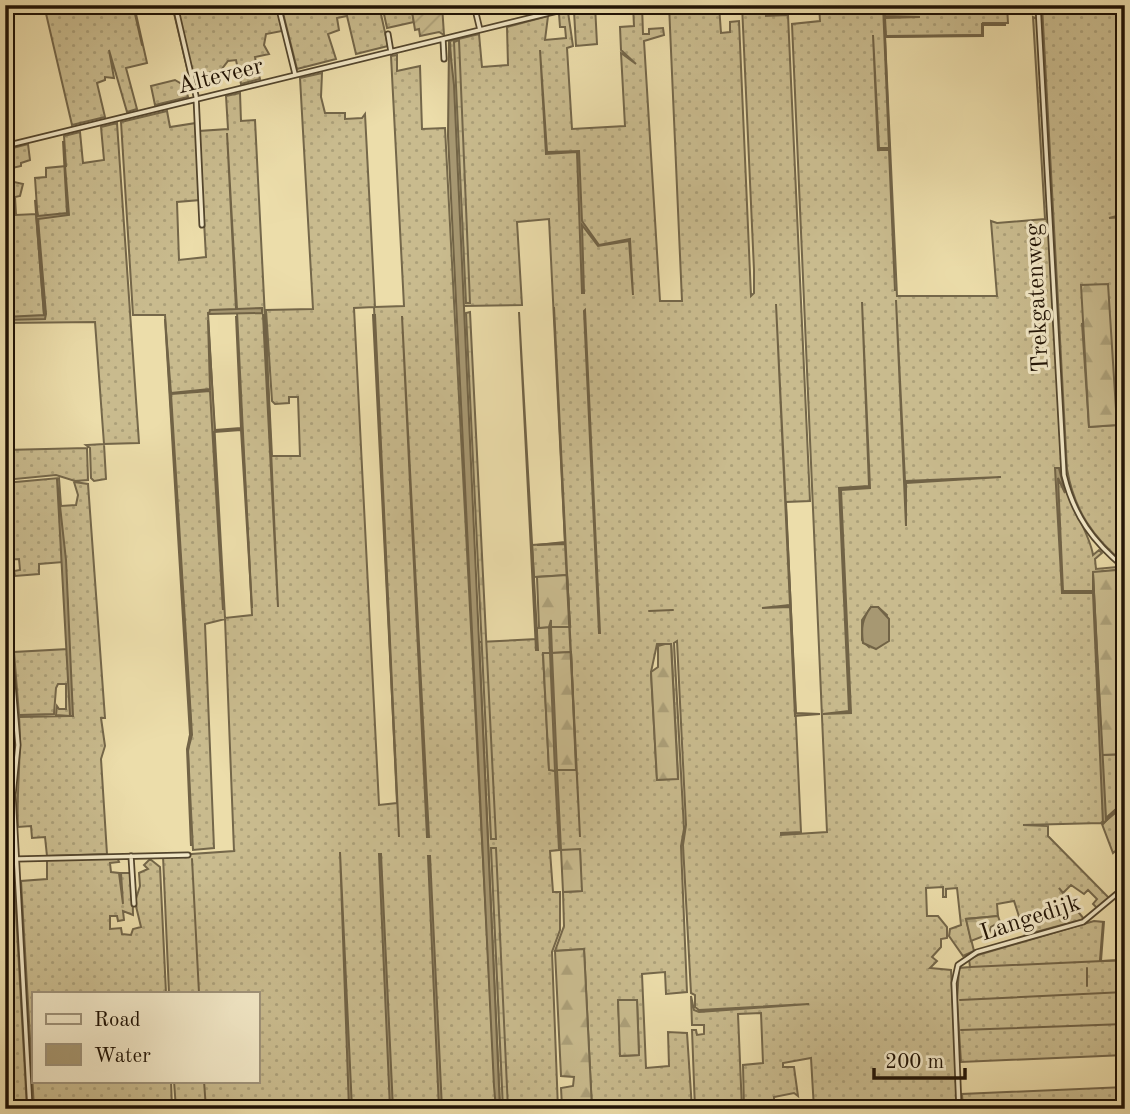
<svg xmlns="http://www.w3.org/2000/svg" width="1130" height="1114" font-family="'Old Standard TT',serif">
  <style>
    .grass { fill: url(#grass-dots); stroke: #74674a; stroke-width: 2; fill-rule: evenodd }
    .forest { fill: url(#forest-firs); stroke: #74674a; stroke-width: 2 }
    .wetland { fill: url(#wetland-marsh); stroke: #74674a; stroke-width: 2 }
    .garden { fill: url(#garden-furrows); stroke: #74674a; stroke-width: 2 }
    .water { fill: #a79872; stroke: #716346; stroke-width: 2 }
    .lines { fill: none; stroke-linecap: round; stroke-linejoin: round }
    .stream { stroke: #716346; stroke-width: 2 }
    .minor-casing { stroke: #53462e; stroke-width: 7 }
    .minor { stroke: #f3e9c8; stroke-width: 3.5 }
    .labels { text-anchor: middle; stroke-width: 6; stroke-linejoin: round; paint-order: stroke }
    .street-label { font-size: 24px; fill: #201305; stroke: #f3e9c8 }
  </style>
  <defs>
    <pattern id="grass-dots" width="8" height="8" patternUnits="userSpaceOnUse" patternTransform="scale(1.75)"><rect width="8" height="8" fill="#c9bb8e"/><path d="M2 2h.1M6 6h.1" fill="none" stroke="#aca079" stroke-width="1.8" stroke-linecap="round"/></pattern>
    <pattern id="forest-firs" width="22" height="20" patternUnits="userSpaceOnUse" patternTransform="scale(1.75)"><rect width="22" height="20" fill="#c9bb8e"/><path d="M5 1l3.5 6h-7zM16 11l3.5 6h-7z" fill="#aca079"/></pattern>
    <pattern id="wetland-marsh" width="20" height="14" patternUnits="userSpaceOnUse" patternTransform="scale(1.75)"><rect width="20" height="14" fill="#c9bb8e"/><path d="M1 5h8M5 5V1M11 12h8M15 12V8" fill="none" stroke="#aca079"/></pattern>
    <pattern id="garden-furrows" width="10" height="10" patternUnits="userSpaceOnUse" patternTransform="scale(1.75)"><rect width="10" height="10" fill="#c9bb8e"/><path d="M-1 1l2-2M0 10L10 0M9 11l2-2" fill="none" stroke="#aca079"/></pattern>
  </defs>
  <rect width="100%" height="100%" fill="#ecddaa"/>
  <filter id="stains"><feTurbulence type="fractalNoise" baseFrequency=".00286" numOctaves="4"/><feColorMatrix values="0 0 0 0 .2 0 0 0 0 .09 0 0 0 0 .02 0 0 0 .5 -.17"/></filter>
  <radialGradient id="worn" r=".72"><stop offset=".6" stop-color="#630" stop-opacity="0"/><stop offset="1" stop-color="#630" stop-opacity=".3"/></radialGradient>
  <path class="grass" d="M44,5H134L147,63L126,68L137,109L127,112L109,50L114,78L105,77V80L97,83L105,117L72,125Z
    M175,5H277L282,31L266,34L264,45L269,54L255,57L260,79L241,84L236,60L228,61L221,70L191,77Z
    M281,5H379L388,46L356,54L347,16L337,18L339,30L328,34L336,59L297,69Z
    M382,5H411L414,22L387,28Z
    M595,5L597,44L576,46L574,11Z
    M633,5H642L643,34H649V29L663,28L664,35L644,41L660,301H682L669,5H719L721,33L730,32V22L739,21L751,296L754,293V270L742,5H766V16L788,15L810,501L786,502L801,832L781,833V835L827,832L792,24L820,21L819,5H918V12L920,5L1007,6L1008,23H983L982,35L885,37L897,296H997L991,221L997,223L1045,219L1033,17L1038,19L1062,475C1068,503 1090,533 1093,555L1099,550L1102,553L1095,559L1096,569L1117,567L1125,573V576L1117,570L1093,573L1102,755L1125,754V801L1101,823L1023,825L1048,826V836L1109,898L1098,909L1093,904L1097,899L1088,890L1084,894L1071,885L1063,893L1059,888L1084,919L1025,935L1014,901L997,904L998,916L966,919L974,951L963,956L949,936L950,929L961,925L957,888L946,889V897H943V887L926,888L927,916H938L947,927V938L941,939V947L932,957L937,961L930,968L951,970L958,1109H814L811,1058L783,1063V1067H794L798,1096L794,1093L774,1097V1109H744L743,1065L763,1063L761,1013L738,1014L742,1109H695L692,1030H696L697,1035L704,1034V1025H692L691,996L694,1010L699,1012L809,1004L699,1010L695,1007V995L691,993L683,845L686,825L677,641L674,643L684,829L681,846L687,992L666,994L665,972L642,974L646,1068L669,1066L668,1032L687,1033L692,1109H592L584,949L555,951L564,926L563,892L581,891L580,850H561L557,770H576L571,652L552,653L551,627L570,626L567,575L534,577L532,545L565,543L549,219L517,222L522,305L463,306L450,41L479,34L482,67L508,65L507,27L548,16L545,40L566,38L565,27H560L559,14L568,12L573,46L567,48L572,129L625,126L621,53L636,64L621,50L620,27L634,26ZM871,607H878L887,615L869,647L862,640V620ZM657,644H671L678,778L657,780L651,672ZM637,1000L639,1055L621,1056L618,1001Z
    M1042,5H1125V214L1109,218L1125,217V564C1093,538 1074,510 1067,469ZM1082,323L1116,425L1089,427Z
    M397,55V71L420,66L422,129L445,128L496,1109H176L174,1081H257V993H169L163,856L234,851L225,619L205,624L214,848L193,850L188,752L191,726L165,315H133L121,122L167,111L170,127L196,123L200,200L177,202L179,260L206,257L199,131L228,129L226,96L240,93L241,121L255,120L272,456H300L298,397H289V403L275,404L272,401L266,310L313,309L300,78L322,73L321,97L325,113H345V119L362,118L365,114L375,307L404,306L391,56ZM374,307L397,803L379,805L354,308ZM237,312L252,615L225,618L208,313Z
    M175,80L185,86L188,97L155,105L151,86Z
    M117,123L139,443L104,444L106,479L94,481L91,478L90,448L86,445L104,444L95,322L5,323V150L28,144L30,160L21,163V166L12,168L14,182L23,184L20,196L15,197L16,215L36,214L44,314L35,178L46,177V168L66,166L64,136L80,132L83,163L104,160L101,127Z
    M87,448L88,480L75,481L56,475L5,480V450Z
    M59,478L61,506L76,505L78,495L74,482L88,484L105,718H101L105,746L101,759L107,854L47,856L45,837L32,838L31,826L18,827C16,790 22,754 19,717L70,716L56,715L57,706L59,709H66V684H58L56,688L54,714L19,715L14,652L68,649V605L63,562L39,564V574L15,576L14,571L20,570L19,559L5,560V483Z
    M549,627L550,653L543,654L549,769L555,771L559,850L550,851L553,892H560V930L552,952L558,1109H500L479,642L537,639V628Z
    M1125,805V819L1119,814L1125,821V843L1113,853L1102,824Z
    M117,857L119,862L110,863L111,872L119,873L123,904L121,873H132L133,915L123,911L124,920L118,921L117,916H110V929L121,928L122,934L131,935L133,929L141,927L135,902L140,886L139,873L148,869L144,865L150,859L160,867L166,993H33V1081H171L172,1109H34L21,881L47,879V859Z
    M5,876H14L27,1109H5Z
    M1094,921L1104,922L1101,961L1125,960V1055L961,1062L957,1001L959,968L970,967L969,959L978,955Z
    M1125,1087V1109H963L962,1094Z"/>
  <path class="forest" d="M1108,284L1117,425L1089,427L1081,285Z
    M1117,570L1125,576V754L1102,755L1093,572Z
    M567,575L570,627H551V620L549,627L539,628L537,577Z
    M665,644H671L678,779L657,780L651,672L658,667V646Z
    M571,652L576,770H557L552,653Z
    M543,653H550L555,771L549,770Z
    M580,849L582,891L563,892L561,850Z
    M998,916L1000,922L991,927L989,934L971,941L966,919Z
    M584,949L592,1109L562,1107L561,1088L573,1086L574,1077L561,1076L555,951Z
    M618,1000H637L639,1055L620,1056Z"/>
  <path class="wetland" d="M459,40L470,303H466L454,42Z
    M470,312L496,839H491L466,313Z
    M491,848H496L508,1109H503Z"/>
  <path class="garden" d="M411,5H442L444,35L439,32L420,36L419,29L415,30Z"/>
  <path class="water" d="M883,5L885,16L920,17L885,18L886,36L982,35V24L1006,25H983V36L885,37L895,291L889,150H878L873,35L879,148H889Z
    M449,41L454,85L500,1109H496L494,1086L448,136Z
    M540,50L547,152L579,151L582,221L599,245L630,239L633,295L629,241L598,246L582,225L584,293H582L577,152L546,154Z
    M227,133L237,309L262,308V313L209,314L210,310L236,309Z
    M63,141L69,215L38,219L46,314L45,319L5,320V317L44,315L35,200L38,216L67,213Z
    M896,300L905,481L1001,477L906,483V526Z
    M862,302L870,488L841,490L851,713L823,714L849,711L839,488L869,486Z
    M776,304L796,713L820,714L795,716L790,607L762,608L790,605Z
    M554,307L580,837L565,544L537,545L565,542Z
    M585,310L600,633H599L584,311Z
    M519,312L538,650H536Z
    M263,315H265L278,607Z
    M373,315H375L399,837Z
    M236,316L252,608L241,430L214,432L223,610L210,391L171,394L192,735L188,750L191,846L187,749L190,735L165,319L171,393L210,389L208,320L215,430L241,428Z
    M402,316L429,837H427Z
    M1055,468H1059L1065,493L1058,478L1063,591H1093V574L1106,818L1125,801L1103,824L1093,593H1062Z
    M57,479L66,560L73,716H70Z
    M871,607H878L889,619V641L876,649L863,643C861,628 862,619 871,607Z
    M340,852L352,1109H349Z
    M379,854H381L393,1109H390Z
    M428,856H430L442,1109H439Z"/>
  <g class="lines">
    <path class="stream" d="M133,5L142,45
      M172,5L193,93
      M649,611L673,610
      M192,859L199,993
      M1100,960L1103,922
      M1118,964V986
      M970,967L1125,960
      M1087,968V986
      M960,1000L1125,992
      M961,1030L1125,1024
      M204,1081L206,1109"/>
    <g class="minor-casing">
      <path id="minor" d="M175,5L196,96L202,225
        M278,5L295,74
        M474,5L480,30
        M1038,5L1064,475C1074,516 1093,542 1125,568
        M388,34L391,52
        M443,39L444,59
        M5,146L582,5
        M5,591L18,745L13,795L30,1109
        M5,850L16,849
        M131,856L134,904
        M17,859L188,855
        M959,1109L954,983L958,965L977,952L1083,922L1125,887"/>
    </g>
    <use href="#minor" class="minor"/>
  </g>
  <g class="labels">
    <g class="street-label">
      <text transform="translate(220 75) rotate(-14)" y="8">Alteveer</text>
      <text transform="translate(1036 298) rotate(-93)" y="8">Trekgatenweg</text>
      <text transform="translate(1030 917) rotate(-18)" y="8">Langedijk</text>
    </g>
  </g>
  <rect width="1130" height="1114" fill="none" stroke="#ecddaa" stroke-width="28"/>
  <rect x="7" y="7" width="1116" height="1100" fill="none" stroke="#201305" stroke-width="3.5"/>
  <rect x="14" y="14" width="1102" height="1086" fill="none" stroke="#201305" stroke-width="2"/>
  <rect x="32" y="992" width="228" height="91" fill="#f3e9c8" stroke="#9f937a" stroke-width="2"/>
  <rect x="46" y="1014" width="35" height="10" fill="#f3e9c8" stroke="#9f937a" stroke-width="2"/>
  <text x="94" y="1026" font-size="21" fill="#201305">Road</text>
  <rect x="46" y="1044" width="35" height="21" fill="#a79872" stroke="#9f937a" stroke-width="2"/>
  <text x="94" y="1062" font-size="21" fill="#201305">Water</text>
  <path d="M874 1068v10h91v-10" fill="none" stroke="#201305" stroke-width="3.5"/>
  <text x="885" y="1068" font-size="21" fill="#201305" stroke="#f3e9c8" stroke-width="5" paint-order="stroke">200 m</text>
  <rect width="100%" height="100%" filter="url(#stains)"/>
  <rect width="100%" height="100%" fill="url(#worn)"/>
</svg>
